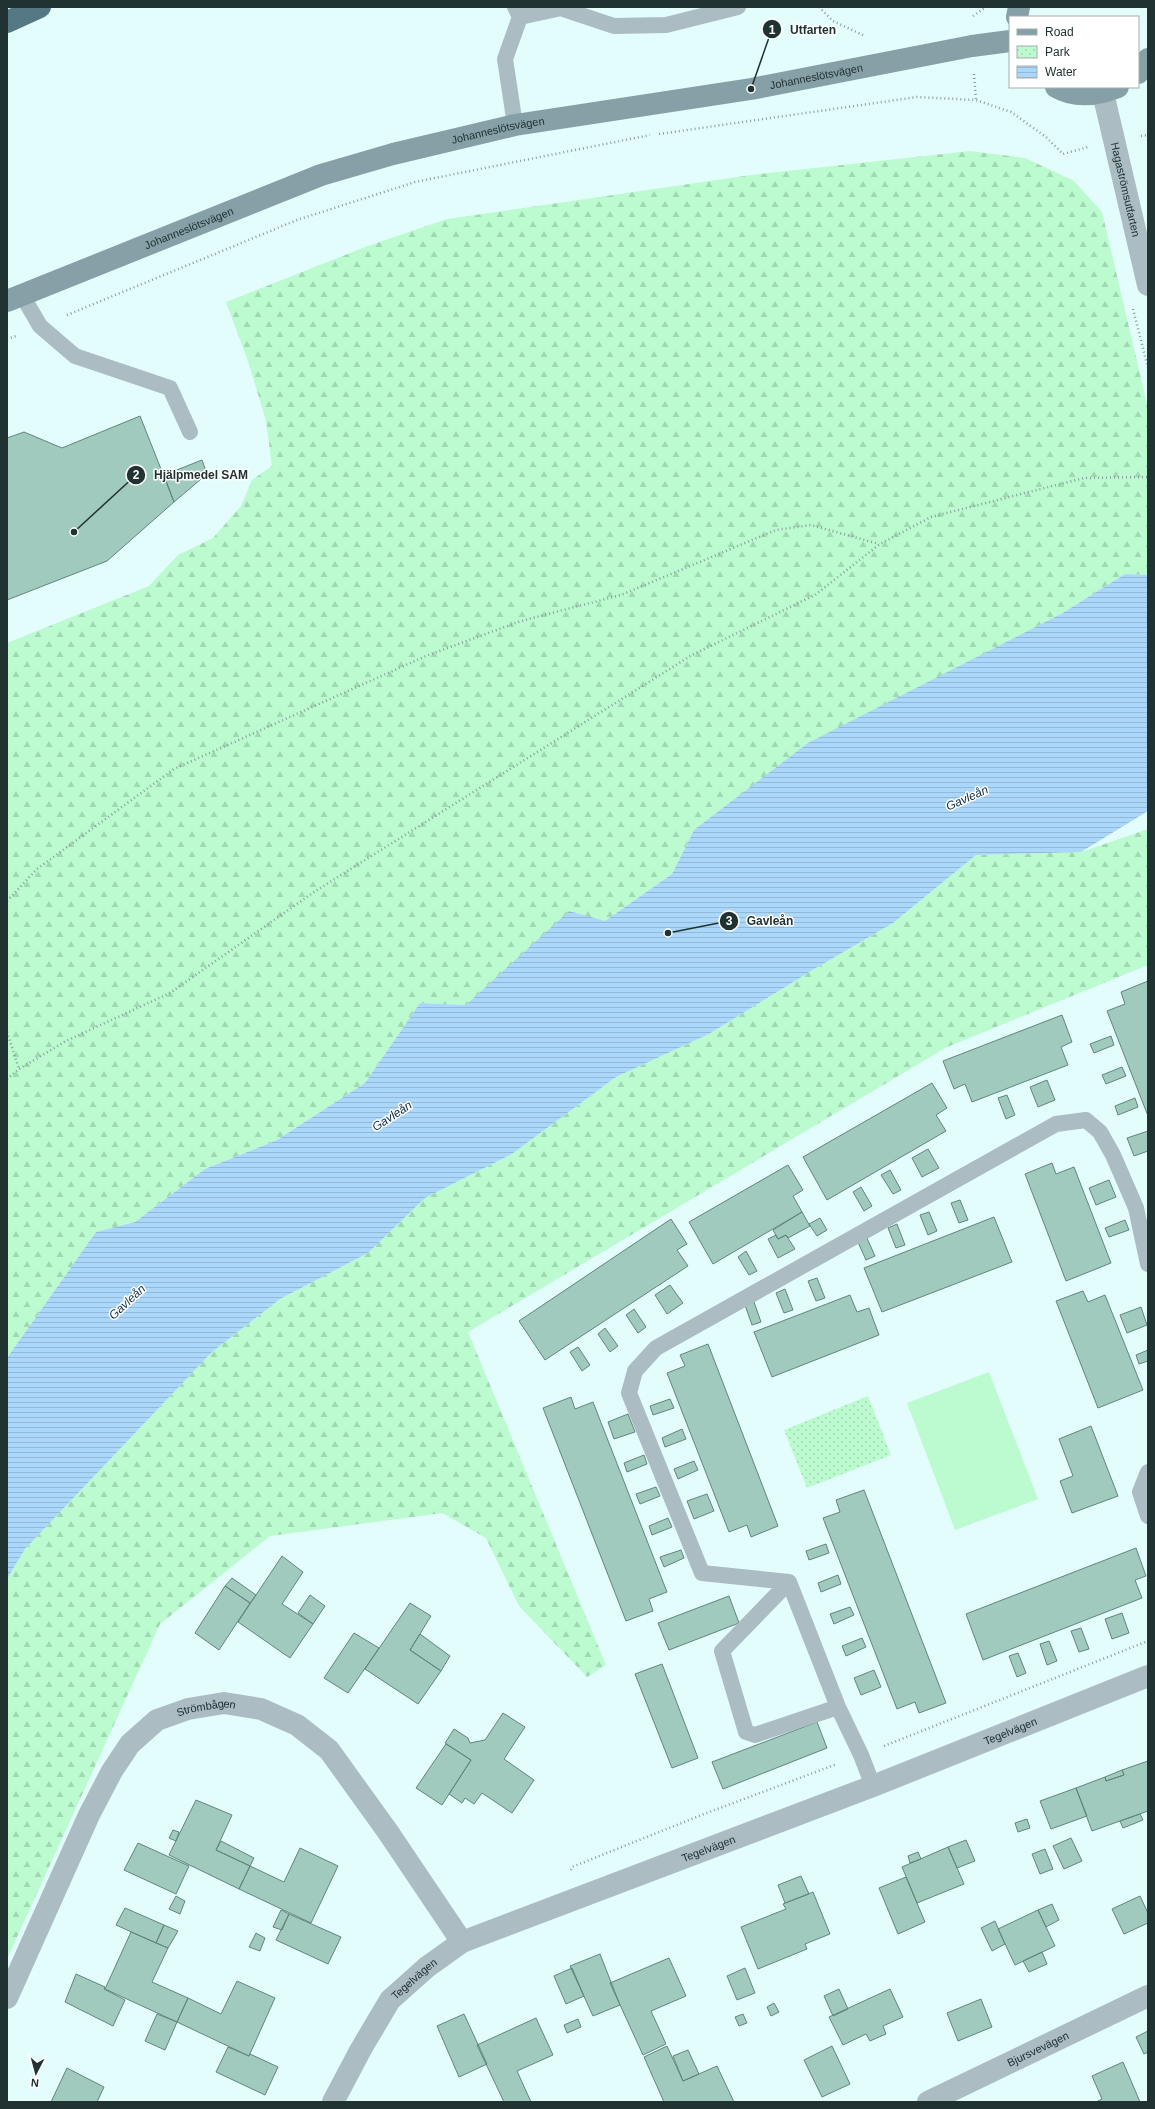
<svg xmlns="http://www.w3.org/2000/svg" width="1155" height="2109" font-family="Arial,sans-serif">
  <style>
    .forest { fill: url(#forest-firs) }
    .park { fill: url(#park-dots) }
    .pitch { fill: #bbfbcf }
    .water { fill: url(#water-rules) }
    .building { fill: #a1cabe; stroke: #60867c }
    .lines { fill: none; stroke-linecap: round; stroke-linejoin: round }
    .path { stroke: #879d9d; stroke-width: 2.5; stroke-dasharray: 1 3; stroke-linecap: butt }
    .service { stroke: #abbcc2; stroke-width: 16 }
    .minor { stroke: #abbcc2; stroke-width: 22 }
    .tertiary { stroke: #abbcc2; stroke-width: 22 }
    .secondary { stroke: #86a0a8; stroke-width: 22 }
    .motorway { stroke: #547985; stroke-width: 22 }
    .labels { text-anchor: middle; stroke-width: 3; stroke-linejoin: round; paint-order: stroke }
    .street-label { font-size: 11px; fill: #203232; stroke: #fff }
    .water-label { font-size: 12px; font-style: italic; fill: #0e3046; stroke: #fff }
    .leader { fill: none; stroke: #203232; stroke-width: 1.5 }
    .callout-dot { fill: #203232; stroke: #fff; stroke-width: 1.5 }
    .mark-label { font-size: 12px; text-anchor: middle; font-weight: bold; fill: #fff }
    .callout-label { font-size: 12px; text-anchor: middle; font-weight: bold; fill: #203232; stroke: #fff; stroke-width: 3; stroke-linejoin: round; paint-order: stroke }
  </style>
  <defs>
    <pattern id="forest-firs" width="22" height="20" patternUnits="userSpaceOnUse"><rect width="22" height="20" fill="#bbfbcf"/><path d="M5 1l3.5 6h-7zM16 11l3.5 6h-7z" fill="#a0d8b2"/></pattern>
    <pattern id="park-dots" width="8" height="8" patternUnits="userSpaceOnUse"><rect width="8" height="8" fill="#bbfbcf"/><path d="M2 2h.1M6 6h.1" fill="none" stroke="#a0d8b2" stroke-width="1.8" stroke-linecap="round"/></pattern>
    <pattern id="water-rules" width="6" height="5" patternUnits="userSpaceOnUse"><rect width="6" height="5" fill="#abd7fa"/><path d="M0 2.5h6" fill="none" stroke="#93b9d7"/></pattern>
  </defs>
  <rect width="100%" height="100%" fill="#e3fdfd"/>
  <path class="forest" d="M970,151L1025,158L1074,181L1102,212L1148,408V575L1125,574L1061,614L694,830L672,874L605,921L466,1005L420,1003L365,1083L277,1140L205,1169L135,1222L96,1232L7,1358V643L149,586L178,555L213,538L241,506L252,480L272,466L266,421L249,364L226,302L368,246L447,219L751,175Z
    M1148,829V965L947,1047L468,1332L606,1665L587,1677L519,1606L486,1538L442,1513L270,1536L160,1624L7,1959V1579L25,1549L212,1352L280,1299L368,1253L425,1198L512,1154L616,1077L709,1034L816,968L893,923L976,855L1081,852Z"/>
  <path class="park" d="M868,1396L891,1455L807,1488L784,1430Z"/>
  <path class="pitch" d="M989,1372L1038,1499L955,1530L907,1403Z"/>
  <path class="water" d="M1125,574L1148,575V811L1081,852L976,855L893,923L816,968L709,1034L616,1077L512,1154L425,1198L368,1253L280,1299L212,1352L25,1549L7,1579V1358L96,1232L135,1222L205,1169L277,1140L365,1083L420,1003L466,1005L569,911L605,921L672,874L694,830L808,743L1061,614Z"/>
  <path class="building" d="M140,416L174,502L107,561L7,600V438L24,432L62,448Z
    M202,460L207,474L174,502L164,475Z
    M1148,981V1116L1107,1011L1125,1004L1121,992Z
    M1062,1015L1072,1042L1061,1047L1068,1065L972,1102L965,1084L954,1089L943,1061Z
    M1111,1036L1114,1045L1094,1053L1090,1044Z
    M1122,1067L1126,1076L1106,1084L1102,1075Z
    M1047,1080L1055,1100L1038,1107L1030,1087Z
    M932,1083L947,1108L936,1115L946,1131L827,1200L803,1157Z
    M1007,1095L1015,1115L1006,1119L998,1098Z
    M1135,1098L1138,1107L1118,1115L1115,1106Z
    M1148,1131V1151L1134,1156L1127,1138Z
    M928,1149L939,1168L922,1177L912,1158Z
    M1052,1163L1056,1174L1074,1167L1111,1263L1066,1281L1025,1174Z
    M788,1165L803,1190L793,1196L802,1212L713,1264L689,1222Z
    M890,1170L901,1190L893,1194L881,1175Z
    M1109,1180L1116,1197L1096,1205L1089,1188Z
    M861,1187L872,1206L864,1211L853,1192Z
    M960,1200L968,1220L959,1223L951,1203Z
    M802,1212L810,1226L788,1238L786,1235L778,1239L773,1230Z
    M929,1212L937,1231L928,1235L920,1215Z
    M994,1217L1012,1262L882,1312L864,1268Z
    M820,1218L827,1230L817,1236L809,1224Z
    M671,1219L687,1244L677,1250L688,1266L545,1360L519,1321Z
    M1125,1220L1129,1230L1109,1237L1105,1228Z
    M897,1224L905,1245L896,1248L888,1228Z
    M776,1235L778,1239L786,1235L795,1249L778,1258L768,1239Z
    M866,1236L875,1256L866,1260L857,1240Z
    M746,1251L757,1271L749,1275L738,1257Z
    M817,1278L825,1298L816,1301L808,1281Z
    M670,1285L683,1303L667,1314L655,1295Z
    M785,1289L793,1310L784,1313L776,1293Z
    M1083,1291L1088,1302L1105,1295L1143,1390L1098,1408L1056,1301Z
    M850,1295L857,1312L869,1308L879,1335L772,1377L754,1332Z
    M754,1302L761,1322L752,1325L745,1305Z
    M1141,1307L1147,1325L1127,1333L1120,1315Z
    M634,1309L646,1327L638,1333L626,1315Z
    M605,1328L618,1346L610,1352L598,1334Z
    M708,1344L778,1526L751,1537L747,1525L729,1532L667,1373L685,1366L680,1355Z
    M578,1347L590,1365L582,1371L570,1352Z
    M1148,1350V1361L1139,1364L1136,1355Z
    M571,1397L575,1409L593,1402L667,1592L649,1599L653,1611L626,1621L543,1408Z
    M670,1399L674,1408L653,1415L650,1406Z
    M628,1414L635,1432L614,1439L608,1422Z
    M1091,1426L1118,1496L1072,1513L1060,1481L1073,1476L1059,1439Z
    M682,1429L686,1439L665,1447L662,1438Z
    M644,1455L647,1464L627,1472L624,1463Z
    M694,1461L698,1470L678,1479L674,1469Z
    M656,1487L660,1496L640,1504L636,1494Z
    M864,1490L946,1703L919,1713L915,1702L897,1709L823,1518L840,1512L836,1500Z
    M707,1494L714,1511L694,1519L687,1501Z
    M668,1518L672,1527L652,1535L649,1526Z
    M826,1544L829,1553L809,1560L806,1551Z
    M1136,1548L1146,1576L1135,1580L1142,1598L983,1660L966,1614Z
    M681,1550L684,1558L664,1567L660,1557Z
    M282,1556L303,1572L282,1604L313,1624L290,1658L238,1622Z
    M838,1575L841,1584L821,1592L818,1583Z
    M232,1578L256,1595L250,1603L225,1586Z
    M225,1586L250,1603L219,1650L195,1633Z
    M310,1595L325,1606L313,1624L298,1613Z
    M729,1596L739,1623L669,1650L658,1623Z
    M410,1603L431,1616L410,1650L441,1671L418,1704L365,1669Z
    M850,1607L854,1615L834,1624L830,1614Z
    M1122,1613L1129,1633L1112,1639L1105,1619Z
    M1081,1628L1089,1649L1079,1652L1071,1631Z
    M354,1633L379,1648L348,1693L324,1678Z
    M420,1634L450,1656L441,1671L410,1650Z
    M862,1638L866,1647L846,1656L842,1646Z
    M1049,1641L1057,1661L1047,1665L1040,1644Z
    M1018,1653L1026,1673L1017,1677L1009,1656Z
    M662,1664L698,1758L672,1768L635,1674Z
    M874,1670L881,1687L861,1695L854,1678Z
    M503,1713L525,1727L504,1759L534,1780L512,1813L482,1793L474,1804L465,1798L462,1803L449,1794L471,1760L445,1743L454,1729L468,1738L470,1743L485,1740Z
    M817,1722L827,1748L723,1789L712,1762Z
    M446,1744L471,1760L442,1805L416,1788Z
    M1148,1761V1811L1092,1831L1076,1788L1105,1777L1106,1781L1124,1775L1122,1770Z
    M1122,1770L1124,1775L1106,1781L1105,1777Z
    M1076,1788L1087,1816L1051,1829L1040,1801Z
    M196,1800L232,1815L216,1850L250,1866L239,1889L169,1855Z
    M1140,1814L1143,1820L1123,1828L1120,1821Z
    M1027,1819L1030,1828L1018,1832L1015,1823Z
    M173,1830L179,1832L176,1841L169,1838Z
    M1071,1838L1082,1861L1064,1869L1053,1846Z
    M966,1840L975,1861L957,1868L948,1847Z
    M221,1841L254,1858L250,1866L216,1850Z
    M138,1843L189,1866L176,1894L124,1870Z
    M948,1847L964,1884L917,1903L902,1867Z
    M300,1848L338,1866L311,1923L239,1889L250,1866L284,1882Z
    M1045,1849L1053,1869L1040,1874L1032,1854Z
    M918,1852L921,1859L910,1863L908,1856Z
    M801,1876L809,1894L785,1903L778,1885Z
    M906,1877L925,1922L898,1934L879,1888Z
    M813,1892L830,1934L805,1944L807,1949L758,1969L741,1927L786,1909L783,1904Z
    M176,1896L185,1901L180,1914L169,1909Z
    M1140,1896L1148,1913V1923L1124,1934L1112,1909Z
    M1052,1904L1059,1920L1046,1927L1038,1910Z
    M125,1908L164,1925L156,1943L116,1925Z
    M281,1910L289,1914L282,1930L273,1927Z
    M1038,1910L1055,1946L1015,1965L998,1929Z
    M289,1914L341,1937L328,1964L276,1940Z
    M995,1921L1005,1944L992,1951L981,1928Z
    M164,1925L178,1931L168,1948L156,1943Z
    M131,1932L168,1948L152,1982L188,1998L177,2022L105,1989Z
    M256,1933L265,1938L260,1951L249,1947Z
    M1042,1952L1047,1964L1029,1972L1023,1961Z
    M600,1954L620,2005L593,2016L570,1966Z
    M669,1958L686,1996L651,2011L666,2044L643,2055L610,1983Z
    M572,1968L584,1996L566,2004L554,1976Z
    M745,1968L755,1993L737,2000L727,1976Z
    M76,1974L105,1987L104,1989L125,2000L113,2026L65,2002Z
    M237,1981L275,1998L249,2056L177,2022L188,1998L221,2014Z
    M839,1989L848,2009L833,2016L824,1996Z
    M890,1989L903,2017L883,2026L886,2034L870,2041L866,2034L843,2045L829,2017Z
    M981,1999L992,2027L958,2041L947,2013Z
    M774,2003L779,2012L771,2016L767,2007Z
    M157,2014L177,2022L165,2050L145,2041Z
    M464,2014L487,2064L459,2077L437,2026Z
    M743,2014L747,2023L739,2026L735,2017Z
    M536,2018L553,2055L517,2071L531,2102H504L477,2045Z
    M578,2019L581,2027L567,2033L564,2025Z
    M1148,2031V2052L1144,2054L1136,2037Z
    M667,2046L683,2081L717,2066L734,2102H664L644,2057Z
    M832,2046L850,2084L822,2097L804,2060Z
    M228,2047L249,2056L250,2054L278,2067L265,2095L216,2072Z
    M688,2050L699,2074L683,2081L673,2056Z
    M1123,2062L1140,2102H1096L1102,2099L1092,2076Z
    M67,2068L104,2087L97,2102H51Z"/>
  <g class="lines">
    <path class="path" d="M819,7L833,21L865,36
      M973,16L986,7
      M974,74L976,100
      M659,134L917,97L976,100L1011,112L1046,137L1063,154L1088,147
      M1141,136L1148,135
      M1133,309L1148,368
      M67,315L297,220L415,182L650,135
      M7,339L16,336
      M7,901L37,869L174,769L426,656L521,621L621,595L776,530L811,525L879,544
      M7,1032L19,1069
      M7,1079L19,1069L66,1041L170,993L314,892L692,655L815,595L880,544L931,517L1084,478L1148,477
      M884,1746L1148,1641
      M571,1870L572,1867L704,1814L837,1764"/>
    <path class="service" d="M515,7L520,17L505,59L515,125
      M563,9L614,26L666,25L738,7
      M520,17L566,7
      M22,295L40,326L75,356L170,388L190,432
      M1148,1489L1140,1492L1148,1516
      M1140,1492L1148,1472
      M789,1582L702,1573L629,1393L635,1371L656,1348L1056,1124L1086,1120L1100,1132L1113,1155L1136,1208L1148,1264
      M838,1707L755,1735L746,1732L722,1651L789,1582L838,1707L861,1755L873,1786"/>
    <g class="minor">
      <path id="s1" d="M7,1998L89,1815L112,1771L130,1744L157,1720L188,1709L224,1703L261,1709L297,1725L329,1750L388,1832L462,1942"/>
      <path id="s2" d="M333,2102L361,2049L390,2000L427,1967L462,1942L873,1786L1148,1676"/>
      <path id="s3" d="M928,2102L1148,1996"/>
    </g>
    <path class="tertiary" id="s4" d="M1103,93L1148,285"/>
    <g class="secondary">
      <path d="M1017,17L1019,7"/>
      <path d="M1138,73L1148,59"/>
      <path d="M1056,87C1075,98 1098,95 1118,87"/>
      <path id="s5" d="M7,301L321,175L393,154L515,125L751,89L972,46L1010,41"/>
    </g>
    <path class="motorway" d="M7,22L40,7"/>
  </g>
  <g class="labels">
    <g class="street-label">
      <text dy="4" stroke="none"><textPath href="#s5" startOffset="844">Johanneslötsvägen</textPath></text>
      <text dy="4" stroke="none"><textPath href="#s5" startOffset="521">Johanneslötsvägen</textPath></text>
      <text dy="4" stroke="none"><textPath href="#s4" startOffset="99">Hagaströmsutfarten</textPath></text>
      <text dy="4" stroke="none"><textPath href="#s5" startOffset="196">Johanneslötsvägen</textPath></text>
      <text dy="4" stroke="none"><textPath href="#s1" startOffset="370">Strömbågen</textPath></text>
      <text dy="4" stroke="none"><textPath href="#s2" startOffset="797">Tegelvägen</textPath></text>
      <text dy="4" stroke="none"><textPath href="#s2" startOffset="473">Tegelvägen</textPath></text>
      <text dy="4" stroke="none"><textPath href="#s2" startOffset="149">Tegelvägen</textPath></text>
      <text dy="4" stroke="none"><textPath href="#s3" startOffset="122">Bjursvevägen</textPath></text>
    </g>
    <g class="water-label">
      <text transform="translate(967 798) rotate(-24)" y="4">Gavleån</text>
      <text transform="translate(392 1116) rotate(-33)" y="4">Gavleån</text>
      <text transform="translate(127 1302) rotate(-43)" y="4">Gavleån</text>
    </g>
  </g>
  <path class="leader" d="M751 89L772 29M74 532L136 475M668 933L729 921"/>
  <g class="callout-dot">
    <circle cx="751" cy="89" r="4"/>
    <circle cx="74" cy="532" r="4"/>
    <circle cx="668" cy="933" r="4"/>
    <circle cx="772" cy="29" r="10"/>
    <circle cx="136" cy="475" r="10"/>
    <circle cx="729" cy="921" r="10"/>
  </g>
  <g class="mark-label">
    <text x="772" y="34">1</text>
    <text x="136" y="479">2</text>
    <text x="729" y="925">3</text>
  </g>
  <g class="callout-label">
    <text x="813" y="34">Utfarten</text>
    <text x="201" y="479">Hjälpmedel SAM</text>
    <text x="770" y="925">Gavleån</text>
  </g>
  <rect width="1155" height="2109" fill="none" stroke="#203232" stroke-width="16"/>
  <rect x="1009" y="16" width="130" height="72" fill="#ffffff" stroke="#a6adad"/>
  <rect x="1017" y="29" width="20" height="6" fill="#86a0a8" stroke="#a6adad"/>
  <text x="1045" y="36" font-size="12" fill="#203232">Road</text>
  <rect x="1017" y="46" width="20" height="12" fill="url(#park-dots)" stroke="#a6adad"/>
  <text x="1045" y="56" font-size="12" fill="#203232">Park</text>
  <rect x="1017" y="66" width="20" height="12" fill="url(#water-rules)" stroke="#a6adad"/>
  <text x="1045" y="76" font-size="12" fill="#203232">Water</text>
  <g transform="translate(36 2073) rotate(186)" stroke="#ffffff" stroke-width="3" paint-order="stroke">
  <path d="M0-3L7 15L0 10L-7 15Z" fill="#203232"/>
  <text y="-6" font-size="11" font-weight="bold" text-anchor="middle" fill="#203232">N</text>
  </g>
</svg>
